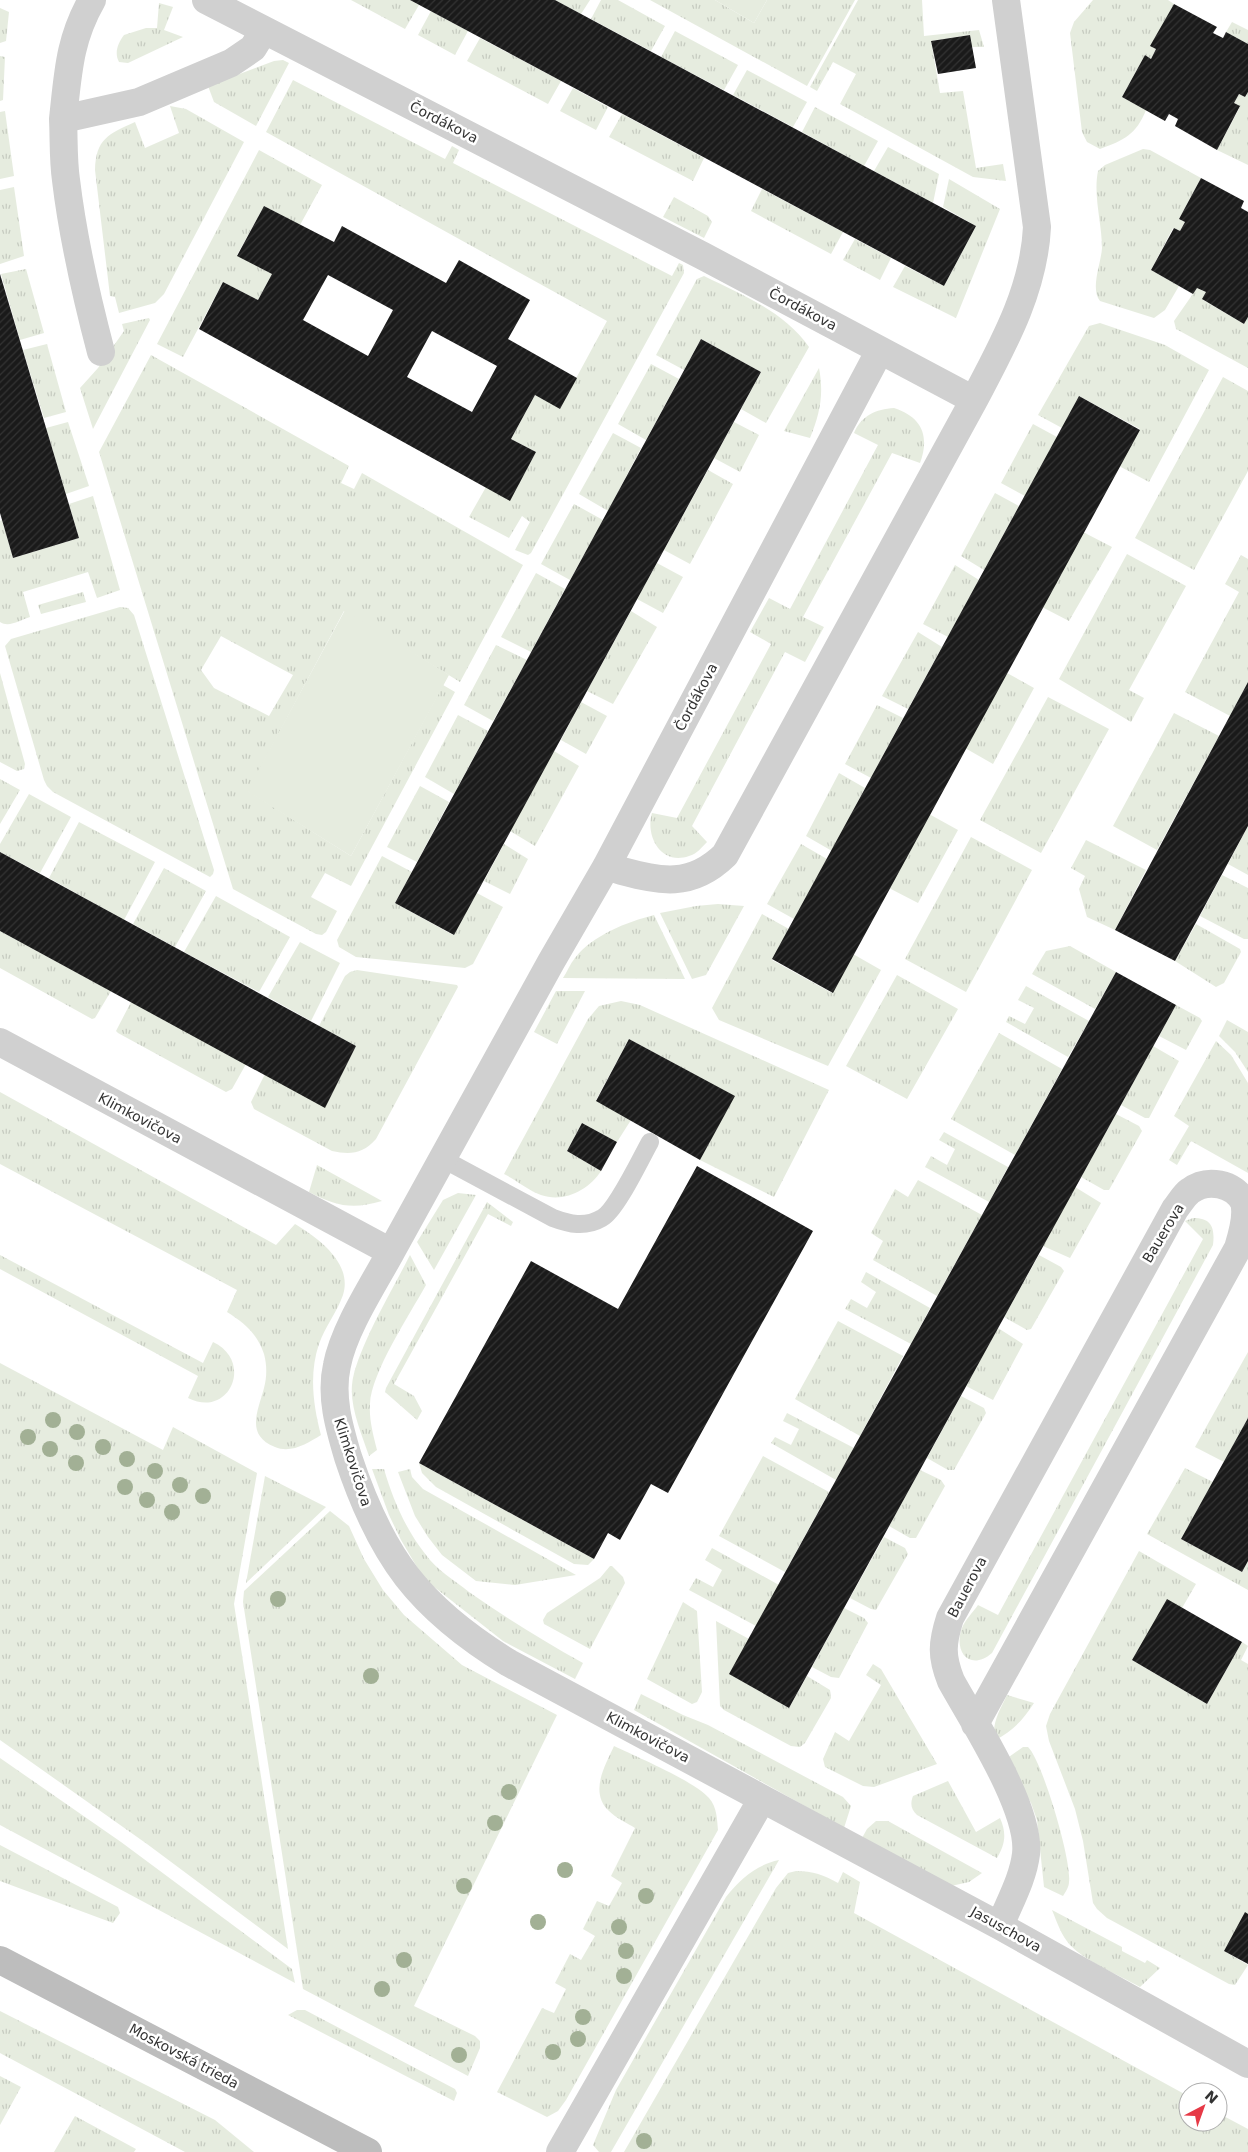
<svg xmlns="http://www.w3.org/2000/svg" width="1248" height="2152" font-family="'DejaVu Sans',sans-serif">
  <style>
    .grass { fill: url(#grass-tufts); fill-rule: evenodd }
    .pitch { fill: #e6ecdf }
    .building { fill: url(#building-hatch); fill-rule: evenodd }
    .lines { fill: none; stroke-linecap: round; stroke-linejoin: round }
    .lane { stroke: #d0d0d0; stroke-width: 18 }
    .street { stroke: #d0d0d0; stroke-width: 28 }
    .secondary { stroke: #bdbdbd; stroke-width: 28 }
    .tree { fill: #a2b095 }
    .labels { text-anchor: middle; stroke-width: 5; stroke-linejoin: round; paint-order: stroke }
    .street-label { font-size: 14px; fill: #333; stroke: #fff }
  </style>
  <defs>
    <pattern id="grass-tufts" width="24" height="20" patternUnits="userSpaceOnUse" patternTransform="scale(1.25)"><rect width="24" height="20" fill="#e6ecdf"/><path d="M3 7l-1-3M5 7V3M7 7l1-3M15 17l-1-3M17 17v-4M19 17l1-3" fill="none" stroke="#c6cbc0"/></pattern>
    <pattern id="building-hatch" width="6" height="6" patternUnits="userSpaceOnUse" patternTransform="scale(1.25)"><rect width="6" height="6" fill="#1a1a1a"/><path d="M-1 1l2-2M0 6l6-6M5 7l2-2" fill="none" stroke="#333"/></pattern>
  </defs>
  <rect width="100%" height="100%" fill="#fff"/>
  <path class="grass" d="M351,0H410L419,5L405,29Z
    M555,0H590L581,14Z
    M601,0H618L665,26L651,51L591,19Z
    M650,0H715L754,23L767,0H855L807,86Z
    M858,0H922L924,36L979,30L984,47H971L969,35L931,41L940,93L963,91L976,168L1003,164L1006,181L973,177L840,104L856,74L833,62L817,91L810,87Z
    M1093,0H1168L1174,4L1151,46L1156,49L1151,59L1145,55L1122,97L1146,110C1136,135 1124,140 1100,149L1087,142L1082,132L1070,33L1074,22Z
    M159,3L173,7L164,30L183,37L128,63L119,62C114,53 118,43 124,35L146,28H157Z
    M0,8L9,12L6,41L0,43Z
    M431,11L468,31L455,55L418,35Z
    M1232,22L1248,30V44L1226,32Z
    M675,31L738,65L724,90L661,57Z
    M480,38L561,81L548,104L467,61Z
    M0,56L5,57L3,100L0,101Z
    M283,60L289,63L256,126L214,102L208,86L274,61Z
    M747,70L807,102L793,127L733,95Z
    M293,80L445,159L452,146L459,150L453,163L672,276L679,263L683,265L684,273L531,553L528,555L515,550L530,522L522,516L509,538L469,517L486,487L510,500L536,452L511,439L535,395L560,408L607,321L266,132Z
    M573,88L608,107L596,130L560,111Z
    M1248,92V165L1217,150L1240,107L1234,103L1239,94L1245,97Z
    M170,106L186,109L244,142L164,294L155,303L119,313L115,297L110,296L95,170C96,139 108,134 135,122L145,148L179,133Z
    M815,107L878,141L864,166L802,132Z
    M5,111L14,176L0,179V112Z
    M622,114L704,158L693,181L609,137Z
    M888,147L939,174L933,203L874,171Z
    M1143,149L1150,150L1201,178L1179,219L1185,222L1180,231L1173,228L1151,270L1179,286L1165,310L1154,318L1100,301C1090,288 1101,264 1102,248C1102,223 1093,196 1098,171L1105,165Z
    M259,150L322,185L300,225L264,206L237,255L272,274L258,300L223,282L183,357L157,344Z
    M949,179L1000,209L956,318L893,287L905,266L944,286L976,226L943,207Z
    M14,187L24,256L0,264V190Z
    M762,189L843,232L831,254L751,211Z
    M674,197L708,216L712,222L704,238L663,217Z
    M855,239L891,258L880,280L843,260Z
    M26,269L44,333L20,340L1,274Z
    M704,276C742,295 784,311 809,347L766,423L741,409L761,372L701,339L684,370L656,355L697,279Z
    M1197,288L1206,292L1203,300L1244,324L1248,317V368L1176,329L1174,321Z
    M149,318L150,320L93,429L80,388L98,368L124,331L122,324Z
    M1100,323L1165,345L1209,370L1149,482L1119,466L1140,429L1079,396L1062,428L1038,415L1089,326Z
    M47,344L66,412L44,418L23,350Z
    M151,355L349,466L341,483L354,489L362,473L523,565L460,682L344,611L248,791L351,856L443,685L455,692L351,886L325,873L311,897L337,911L326,932L322,935L316,934L233,889L99,452ZM221,636L293,675L269,716L214,688L201,670Z
    M651,364L679,379L646,440L618,424Z
    M819,368C824,394 820,414 810,438L784,431Z
    M1223,377L1248,391V471L1194,570L1135,538Z
    M894,408C922,417 930,436 920,463L892,453L803,617L824,627L805,662L785,652L692,826L707,842C702,847 697,854 689,856C661,866 645,836 652,813L677,818L771,644L750,632L769,598L790,609L878,445L854,433C861,416 876,409 894,408Z
    M68,422L89,486L66,494L46,428Z
    M734,422L759,435L740,472L714,458Z
    M1033,424L1057,437L1025,496L1001,483Z
    M613,433L641,448L608,511L579,494Z
    M708,470L733,484L690,564L664,550Z
    M995,493L1019,506L984,570L961,556Z
    M93,496L120,590L97,598L88,572L23,592L30,617C20,620 9,628 0,622V521L2,520L13,558L79,538L69,504Z
    M574,504L603,520L570,580L541,564Z
    M1083,532L1112,547L1069,621L1042,607Z
    M1127,554L1186,586L1129,690L1144,698L1131,722L1059,679Z
    M1241,555L1248,559V682L1230,716L1185,692L1239,592L1225,584Z
    M657,563L683,577L663,613L637,599Z
    M955,565L979,580L948,637L923,624Z
    M536,573L565,589L531,652L501,637Z
    M83,592L86,602L41,614L38,605Z
    M120,607L128,608L134,615L214,870L213,874L210,877L53,792L47,786L44,780L5,646L11,639Z
    M631,611L657,627L613,704L587,691Z
    M918,632L942,647L908,709L882,696Z
    M496,645L527,660L493,721L464,705Z
    M0,673L25,764L24,769L17,771L0,762Z
    M1007,673L1034,688L993,764L965,748Z
    M1048,697L1109,729L1041,853L980,820Z
    M581,702L607,716L586,754L561,740Z
    M877,705L903,718L871,778L845,764Z
    M1174,713L1219,736L1157,850L1113,826Z
    M458,715L488,731L454,794L425,777Z
    M554,751L579,766L535,846L510,831Z
    M839,773L865,788L832,851L806,836Z
    M0,779L20,790L0,824Z
    M420,786L449,802L417,862L387,847Z
    M29,794L71,817L40,873L0,852V844Z
    M929,814L958,830L918,903L889,888Z
    M79,822L155,862L124,920L49,878Z
    M1248,826V875L1228,864Z
    M971,837L1032,870L966,992L905,959Z
    M1086,840L1146,870L1115,930L1087,917L1079,889L1085,876L1071,868Z
    M504,844L528,859L510,894L484,881Z
    M801,844L827,859L794,919L767,904Z
    M382,856L412,872L395,903L453,935L477,893L503,907L473,964L465,968L356,957L339,947L337,940Z
    M164,868L206,891L175,947L133,924Z
    M1222,875L1248,888V939H1244L1200,916Z
    M216,896L290,937L259,992L184,952Z
    M718,904L744,906L706,975L692,979L660,913L696,906Z
    M762,914L789,929L772,960L832,993L853,954L881,970L828,1066L719,1020L712,1008Z
    M654,915L685,979L563,978C567,972 570,964 575,958C593,935 627,922 654,915Z
    M1196,924L1240,949L1241,952L1224,983L1216,987L1175,961Z
    M0,931L111,991L95,1018L92,1019L0,968Z
    M300,942L340,963L311,1021L268,997Z
    M1070,946L1116,972L1095,1009L1032,974L1046,951Z
    M357,970L457,985L458,987L376,1139C363,1154 350,1155 332,1151L254,1109L251,1102L265,1074L325,1107L356,1046L319,1026L345,976L350,972Z
    M897,975L958,1009L907,1099L846,1066Z
    M1026,986L1089,1021L1068,1057L1006,1022L1009,1016L1025,1024L1034,1008L1018,1000Z
    M556,991H585L557,1044L534,1032Z
    M621,1001L640,1005L829,1090L774,1197L700,1160L734,1096L629,1039L596,1100L631,1120L617,1142L582,1123L567,1151L601,1171C589,1190 564,1203 541,1195C528,1190 516,1180 504,1174L588,1019L599,1006Z
    M131,1002L246,1064L232,1089L226,1092L118,1033L116,1031Z
    M1176,1005L1200,1018L1202,1021L1186,1050L1159,1036Z
    M1227,1020L1248,1032V1072L1235,1052L1219,1036Z
    M999,1033L1062,1069L1015,1155L951,1119Z
    M1216,1041L1231,1055L1248,1083V1173L1191,1141L1177,1165L1169,1160L1189,1126L1174,1116Z
    M1153,1046L1179,1061L1149,1118H1145L1121,1105Z
    M0,1092L276,1245L295,1224C318,1238 353,1263 343,1295C337,1312 325,1327 319,1344C309,1373 313,1405 321,1435C308,1443 291,1454 275,1447C245,1435 258,1411 264,1388C267,1377 267,1365 264,1354C257,1333 244,1323 227,1312L237,1290L0,1164Z
    M1116,1114L1139,1126L1142,1131L1109,1190H1104L1081,1177Z
    M944,1132L1008,1167L989,1202L925,1167L931,1156L947,1165L955,1149L939,1140Z
    M317,1165L382,1201C352,1210 336,1206 309,1192Z
    M918,1180L982,1215L937,1296L873,1260L883,1241L871,1233L895,1189L908,1197Z
    M1075,1187L1101,1203L1070,1258L1043,1246Z
    M458,1193L476,1195L434,1270L417,1242L443,1200Z
    M487,1202L513,1222L511,1226L488,1214L394,1384L414,1396L422,1411L417,1420L385,1392L386,1388Z
    M1193,1218C1212,1218 1215,1228 1213,1245L992,1653C970,1672 953,1652 962,1628C965,1620 973,1612 978,1605L998,1615L1203,1239L1185,1221Z
    M0,1255L203,1363L213,1342C254,1361 230,1419 188,1398L198,1376L0,1269Z
    M410,1255L426,1285C410,1314 371,1373 370,1404C369,1420 373,1434 377,1450L369,1456C362,1435 350,1408 352,1385C355,1352 394,1287 410,1255Z
    M1039,1255L1061,1267L1064,1271L1031,1329L1027,1330L1004,1317Z
    M866,1272L930,1308L911,1344L845,1309L851,1299L867,1308L876,1292L861,1282Z
    M838,1321L903,1356L860,1436L795,1399Z
    M998,1328L1023,1344L993,1400L966,1386Z
    M1248,1352V1418L1224,1462L1195,1447Z
    M0,1363L163,1450L173,1427L257,1473L234,1604L288,1949L147,1844L0,1740Z
    M961,1396L984,1408L986,1413L954,1470H948L927,1458Z
    M787,1413L854,1448L836,1480L771,1443L775,1437L791,1445L799,1429L783,1421Z
    M763,1456L829,1492L785,1572L719,1536Z
    M419,1463L594,1559L588,1565L574,1564L436,1487L422,1473Z
    M1185,1468L1213,1482L1181,1539L1242,1572L1248,1561V1590L1147,1534Z
    M372,1469H384C393,1500 406,1530 426,1555C437,1570 454,1580 469,1592C506,1618 543,1641 583,1663L575,1679L503,1641L424,1579L401,1540L389,1515Z
    M410,1469L412,1477L423,1489L576,1575L515,1585L476,1581L442,1555L428,1537L415,1516L398,1472Z
    M920,1470L941,1480L945,1486L916,1538H910L889,1526Z
    M265,1476L326,1507L246,1583Z
    M330,1511L349,1526L364,1559L383,1590L404,1615L462,1665L557,1715L414,2006L475,2036L480,2041V2048L468,2076L303,1989L243,1602L244,1591Z
    M884,1537L905,1548L908,1554L876,1610L871,1609L850,1598Z
    M712,1548L779,1585L756,1626L689,1590L696,1578L713,1587L722,1570L705,1560Z
    M1139,1551L1196,1584L1182,1608L1132,1660L1207,1704L1242,1642L1248,1646L1241,1660L1248,1664V1914L1224,1951L1248,1965L1235,1985L1229,1984L1107,1918L1097,1909L1093,1903L1083,1841L1075,1809L1049,1741L1046,1726L1050,1714Z
    M610,1566H612L623,1577L625,1583L590,1649L544,1624L543,1620L547,1613L600,1578Z
    M683,1602L697,1611L702,1692L697,1702L692,1704L647,1679Z
    M844,1608L864,1618L868,1623L839,1678L831,1677L812,1667Z
    M716,1621L749,1639L730,1674L789,1708L807,1676L830,1690L831,1698L805,1743L800,1747L791,1746L724,1710L720,1706Z
    M873,1664L881,1669L937,1764L874,1787L863,1786L825,1767L823,1759L835,1732L849,1741L881,1685L866,1675Z
    M641,1694L683,1715L708,1725L843,1797L851,1806L844,1828L634,1710Z
    M1007,1695L1034,1703C1023,1720 1013,1731 995,1740C991,1724 1000,1710 1007,1695Z
    M614,1746C637,1757 694,1781 709,1798C717,1807 717,1819 718,1830L566,2100L558,2111L547,2117L497,2092L542,2008L554,2013L566,1989L555,1983L570,1954L581,1960L595,1936L583,1929L597,1901L609,1906L622,1883L611,1876L635,1828C627,1823 616,1818 609,1811C589,1792 605,1766 614,1746Z
    M1023,1747H1028C1042,1760 1072,1861 1069,1882C1069,1887 1066,1891 1063,1896L1044,1887L1037,1820L1031,1803L1006,1759Z
    M0,1758L121,1842L292,1969L295,1983L0,1825Z
    M948,1781L976,1832L1000,1818C1007,1834 1005,1844 997,1858L917,1815C911,1809 910,1804 913,1796Z
    M876,1821H888L982,1873L969,1882L951,1886L862,1838L867,1829Z
    M0,1845L118,1907L120,1913L113,1923L0,1881Z
    M779,1860L611,2152H599L593,2145L616,2090L726,1897C740,1879 756,1865 779,1860Z
    M796,1871C813,1871 824,1875 838,1883L843,1872L860,1882L854,1913L1188,2096V2122H1218V2113L1248,2129V2152H624L776,1888L788,1873Z
    M1052,1910L1122,1947V1951L1145,1963L1147,1960L1160,1968L1140,1987C1117,1974 1088,1963 1070,1945C1061,1935 1057,1922 1052,1910Z
    M297,2010H305L455,2089L457,2093L454,2101L288,2015Z
    M0,2011L215,2120L254,2152H185L0,2053Z
    M0,2076L21,2087L0,2125Z
    M75,2116L136,2149L134,2152H54Z"/>
  <path class="pitch" d="M715,0H767L754,23Z
    M345,610L449,675L351,856L247,791Z"/>
  <path class="building" d="M410,0H555L976,226L944,286Z
    M1174,4L1217,27L1213,33L1223,38L1226,32L1248,44V92L1245,97L1239,94L1234,103L1240,106L1217,150L1175,126L1178,119L1169,114L1165,121L1122,97L1145,55L1151,59L1156,49L1150,46Z
    M970,35L976,68L938,74L931,41Z
    M1201,178L1244,201L1241,208L1248,212V317L1244,324L1202,299L1206,292L1197,288L1193,294L1151,270L1174,228L1180,231L1185,222L1179,219Z
    M264,206L334,242L342,226L446,283L459,260L530,300L508,339L577,378L560,409L535,395L511,439L536,452L510,501L199,329L223,282L258,300L272,274L237,256ZM328,275L393,310L368,356L303,320ZM432,331L497,366L472,412L407,377Z
    M0,274L79,538L13,558L0,513Z
    M701,339L761,372L454,935L395,903Z
    M1079,396L1140,430L833,993L772,959Z
    M1248,682V826L1175,961L1115,930Z
    M0,852L356,1046L325,1108L0,931Z
    M1116,972L1176,1005L789,1708L729,1674Z
    M629,1039L735,1096L700,1160L596,1101Z
    M582,1123L617,1142L601,1171L567,1151Z
    M697,1166L813,1231L668,1493L651,1484L620,1540L608,1533L594,1559L419,1463L531,1261L618,1309Z
    M1248,1418V1561L1242,1572L1181,1539Z
    M1167,1599L1242,1642L1207,1704L1132,1660Z
    M1245,1912L1248,1914V1964L1224,1951Z"/>
  <g class="lines">
    <path class="lane" d="M443,1159L553,1218C569,1224 585,1228 602,1218C616,1211 641,1158 650,1142"/>
    <path class="street" d="M92,0C69,40 68,74 63,119L139,102L231,63L253,48L264,30
      M206,0L703,256L974,400L725,855C686,893 652,878 606,867
      M63,119C64,139 63,160 66,180C73,239 86,295 101,352
      M974,400C1003,345 1034,290 1037,227L1006,0
      M0,1042L391,1252C373,1285 344,1329 337,1365C330,1396 339,1427 348,1457C381,1557 419,1608 509,1663L1000,1926L1248,2064
      M391,1252L551,962L606,867L880,350
      M975,1724L1238,1248C1242,1235 1248,1216 1244,1202C1234,1183 1207,1178 1190,1191C1184,1195 1180,1203 1175,1209L950,1618C942,1643 941,1656 951,1681C973,1721 1031,1809 1026,1854C1023,1879 1009,1903 1000,1926
      M560,2152L762,1799"/>
    <path class="secondary" d="M0,1960L368,2152"/>
  </g>
  <g class="tree">
    <circle cx="53" cy="1420" r="8"/>
    <circle cx="77" cy="1432" r="8"/>
    <circle cx="28" cy="1437" r="8"/>
    <circle cx="103" cy="1447" r="8"/>
    <circle cx="50" cy="1449" r="8"/>
    <circle cx="127" cy="1459" r="8"/>
    <circle cx="76" cy="1463" r="8"/>
    <circle cx="155" cy="1471" r="8"/>
    <circle cx="180" cy="1485" r="8"/>
    <circle cx="125" cy="1487" r="8"/>
    <circle cx="203" cy="1496" r="8"/>
    <circle cx="147" cy="1500" r="8"/>
    <circle cx="172" cy="1512" r="8"/>
    <circle cx="278" cy="1599" r="8"/>
    <circle cx="371" cy="1676" r="8"/>
    <circle cx="509" cy="1792" r="8"/>
    <circle cx="495" cy="1823" r="8"/>
    <circle cx="565" cy="1870" r="8"/>
    <circle cx="464" cy="1886" r="8"/>
    <circle cx="646" cy="1896" r="8"/>
    <circle cx="538" cy="1922" r="8"/>
    <circle cx="619" cy="1927" r="8"/>
    <circle cx="626" cy="1951" r="8"/>
    <circle cx="404" cy="1960" r="8"/>
    <circle cx="624" cy="1976" r="8"/>
    <circle cx="382" cy="1989" r="8"/>
    <circle cx="583" cy="2017" r="8"/>
    <circle cx="578" cy="2039" r="8"/>
    <circle cx="553" cy="2052" r="8"/>
    <circle cx="459" cy="2055" r="8"/>
    <circle cx="644" cy="2141" r="8"/>
  </g>
  <g class="labels">
    <g class="street-label">
      <text transform="translate(444 122) rotate(27)" y="5">Čordákova</text>
      <text transform="translate(803 309) rotate(28)" y="5">Čordákova</text>
      <text transform="translate(696 697) rotate(-62)" y="5">Čordákova</text>
      <text transform="translate(140 1118) rotate(28)" y="5">Klimkovičova</text>
      <text transform="translate(1163 1233) rotate(-59)" y="5">Bauerova</text>
      <text transform="translate(353 1462) rotate(72)" y="5">Klimkovičova</text>
      <text transform="translate(967 1587) rotate(-62)" y="5">Bauerova</text>
      <text transform="translate(648 1737) rotate(28)" y="5">Klimkovičova</text>
      <text transform="translate(1006 1929) rotate(29)" y="5">Jasuschova</text>
      <text transform="translate(184 2056) rotate(28)" y="5">Moskovská trieda</text>
    </g>
  </g>
  <g transform="translate(1203 2107) rotate(41)"><circle r="24" fill="#ffffff" stroke="#adadad"/>
  <path d="M0-4L9 19L0 12L-9 19Z" fill="#e63946"/>
  <text y="-8" font-size="14" font-weight="bold" text-anchor="middle" fill="#333333">N</text>
  </g>
</svg>
